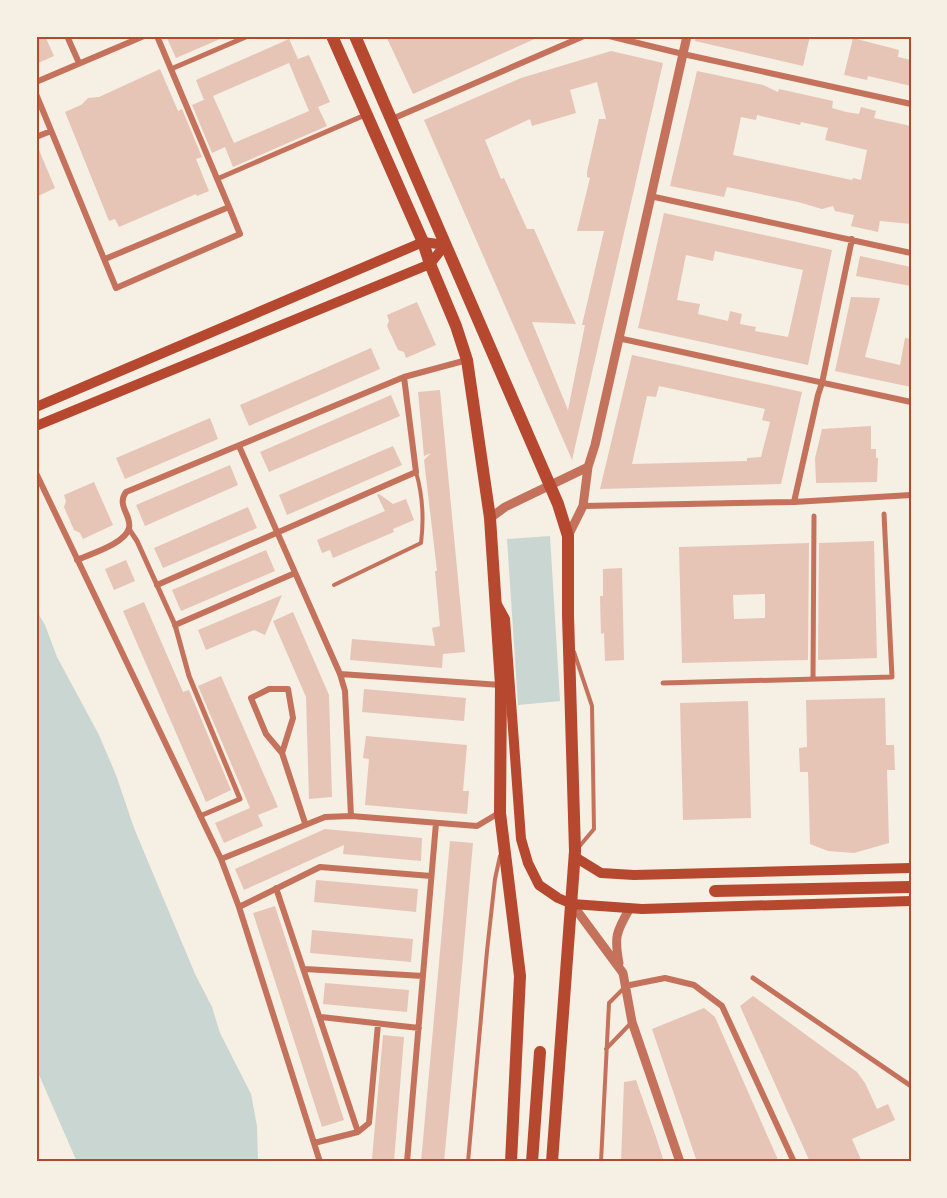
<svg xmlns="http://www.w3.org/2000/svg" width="947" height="1198" font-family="'Public Sans',sans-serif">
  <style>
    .water { fill: #c9d6d2 }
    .building { fill: #e6c5b7; fill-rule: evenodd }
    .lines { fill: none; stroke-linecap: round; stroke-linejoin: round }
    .service { stroke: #c5725c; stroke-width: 4 }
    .pedestrian { stroke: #c5725c; stroke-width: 5 }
    .minor { stroke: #c5725c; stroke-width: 6 }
    .tertiary { stroke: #c5725c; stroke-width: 9 }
    .secondary { stroke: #b5482f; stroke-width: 10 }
    .primary { stroke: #b5482f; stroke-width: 12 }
    .neatline { fill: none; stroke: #b5482f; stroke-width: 2 }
  </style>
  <rect width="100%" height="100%" fill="#f6efe4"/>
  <path class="water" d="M550,536L560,701L518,705L507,539Z
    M36,610L45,625L57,657L99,735L116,775L134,828L195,974L212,1007L220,1033L251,1094L257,1126L258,1162H77L36,1068Z"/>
  <path class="building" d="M36,36H45L54,56L36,64Z
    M166,36H227L176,58Z
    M386,36H541L413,94Z
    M696,36H810L803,66L695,41Z
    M853,38L899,50L898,57L911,60V86L868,76L867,80L844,75Z
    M289,39L298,59L309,55L330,102L318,107L327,126L233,167L225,147L212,153L192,105L208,98L204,100L196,80ZM289,63L309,111L234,143L213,96Z
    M611,51L663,63L572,460L424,120L521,78ZM597,82L606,119H599L587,172V177L590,178L577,231H604L582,325H585L568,410L532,322L576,324L534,229H527L504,178L501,179L485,140L530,119L532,126L576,113L570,90Z
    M160,69L178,111L182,109L202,157L196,159L209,191L197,196L196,194L119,227L115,219L109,221L65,112L81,105L88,98L99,97Z
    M697,71L763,85L778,92L779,89L833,101L832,108L846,112L859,114L861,107L876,111L874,118L911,126V224L880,221L878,232L851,226L854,215L835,211L833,206L822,209L798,202L727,187L724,197L670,186ZM757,115L800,125L801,122L828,128L825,140L867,150L861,180L853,178L852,180L733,155L741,117L756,120Z
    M36,143L55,188L36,197Z
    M664,213L832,250L808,365L638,328ZM715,251L803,270L788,337L755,331L756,327L740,324L742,314L730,311L728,321L698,314L700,304L677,300L686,255L713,261Z
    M860,256L911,267V286L856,276Z
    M851,297L880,298L865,357L900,365L905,338L911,339V387L835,371Z
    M417,302L436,345L406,358L404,352L398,350L387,326L389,321L387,315Z
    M371,348L380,369L249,426L240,405Z
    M632,355L802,392L781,484L600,489ZM659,386L765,409L762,420L770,422L761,457L747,458V461L632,464L647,396L656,397Z
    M440,390L465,652L443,654L442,668L350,660L352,639L435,646L432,628L440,626L435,571H437L424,460L431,453L424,456L418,392Z
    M391,395L400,416L269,472L260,452Z
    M210,418L218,439L125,479L116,458Z
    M871,426V449H876V458H878L877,482L816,483L815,458L822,429Z
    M393,446L402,465L287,515L279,495Z
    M230,465L238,485L145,526L136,505Z
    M94,482L113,525L83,539L80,533L74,530L64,507L66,501L64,495Z
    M379,494L393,504L406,499L414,520L393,529L394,532L333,558L330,550L322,553L317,540L385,511L377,495Z
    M248,507L257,528L163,568L154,548Z
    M874,541L877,658L818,660L819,543Z
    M809,543L808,660L682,663L679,547ZM765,594V618L734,619L733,595Z
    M266,550L275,571L181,611L172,590Z
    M126,560L135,581L114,590L105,569Z
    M622,568L624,660L605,661L604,633L601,634L600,596H603V569Z
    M282,595L265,635L254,630L206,650L198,630Z
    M144,602L183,692L189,690L231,790L206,802L123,611Z
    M293,612L329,695L332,797L309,799L306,697L273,621Z
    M221,676L278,807L258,815L263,826L224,843L215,823L250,808L198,686Z
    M364,689L466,698L464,721L362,712Z
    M885,698L886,745H894L895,770H887L889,843L854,853L828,851L810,844L808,772H800L799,748L807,747L806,700Z
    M748,701L751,818L683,820L680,703Z
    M366,736L467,745L463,791H469L467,814L365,805L369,759L363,758Z
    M325,829L422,838L421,861L343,854L344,845L244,890L235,869Z
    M450,841L473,843L458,1013L444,1162H421Z
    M316,880L418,889L416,912L314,902Z
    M275,906L344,1120L322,1127L253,913Z
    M312,930L413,939L411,962L310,953Z
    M325,983L409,990L407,1012L323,1004Z
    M753,996L857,1072L865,1083L877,1109L888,1104L895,1120L852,1139L862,1162H810L740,1006Z
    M704,1008L715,1017L779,1162H697L652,1029Z
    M383,1035L404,1037L394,1161L372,1159Z
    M636,1080L656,1137L664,1162H621L624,1082Z"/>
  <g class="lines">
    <path class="service" d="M334,585L421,543C424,519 423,496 416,472
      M574,652L592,706L594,829L578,848
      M606,1049L630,1024
      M468,1162L487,951L495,879L500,856
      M601,1162L609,1003L623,989"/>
    <path class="pedestrian" d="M171,69L248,36
      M217,179L365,115
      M129,529L137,541L175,625L189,676L240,799L200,816
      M813,679L814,516
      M663,683L892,677L884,514
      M753,978L911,1086"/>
    <path class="minor" d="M67,36L79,63
      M157,36L229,207
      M609,36L683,54L911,104
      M36,82L144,36
      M36,94L116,288L240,234L229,207L105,259
      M392,119L584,36
      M36,137L51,131
      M650,196L911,253
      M618,338L911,402
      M239,446L340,674L345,691L351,816
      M36,473L221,859L239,907L320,1162
      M794,502L818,395L822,383L852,239
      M583,506L794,502L911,495
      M77,560C90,554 125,544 129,528C132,515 116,506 126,492L404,377L467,360
      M157,585L416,472L404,377
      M175,625L295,573
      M340,674L501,685
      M282,753L293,718L288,689H269L251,698L266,734L282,753L305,823
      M221,859L325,817L351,816L477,826L499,813
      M276,888L358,1132
      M239,907L320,867L431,876
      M305,969L423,976
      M625,986L665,978L694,985L722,1006L794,1162
      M321,1017L419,1028
      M314,1143L358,1132L369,1123L378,1024
      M407,1162L436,823"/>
    <path class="tertiary" d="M490,518L505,507L588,467
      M568,536L583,506L588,467L595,445L687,36
      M572,904L623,973L632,1022L680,1162
      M619,963C614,937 616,932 630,908"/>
    <path class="secondary" d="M36,407L423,242L445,245
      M36,426L430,264L445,245
      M495,601L505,619L521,839L528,863L539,885L558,898L572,904L642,909L911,901
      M575,857L601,873L634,875L911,868"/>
    <path class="primary" d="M332,36L423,242L430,264L456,326L467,360L490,518L501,685L500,813L520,976L511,1162
      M355,36L558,504L568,536V615L575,851L552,1162
      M715,891L911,887
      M532,1162L540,1052"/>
  </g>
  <rect width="947" height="1198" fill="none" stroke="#f6efe4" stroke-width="75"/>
  <rect x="38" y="38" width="872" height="1122" class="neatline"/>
</svg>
